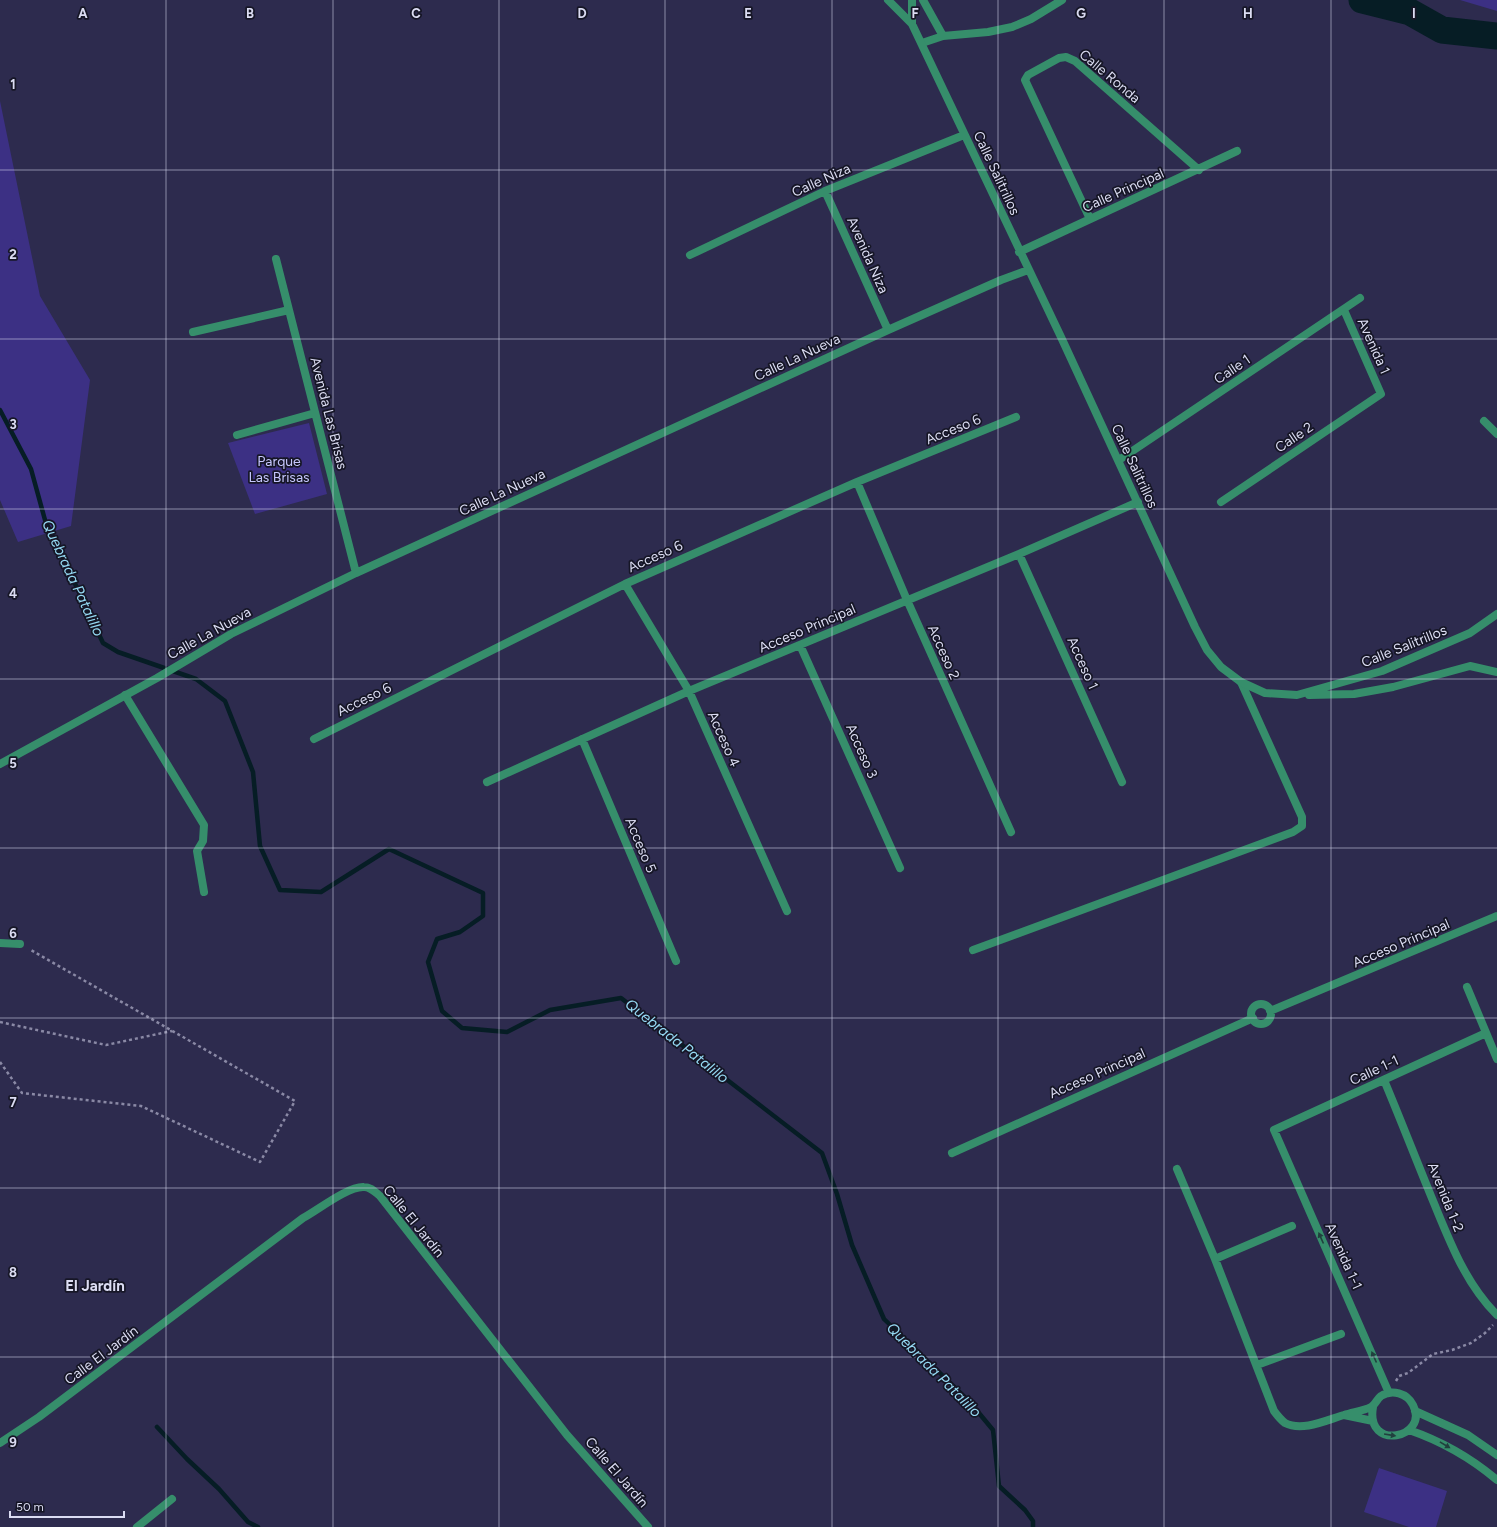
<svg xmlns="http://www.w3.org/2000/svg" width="1497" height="1527" font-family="Figtree,sans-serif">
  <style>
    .green { fill: #3c3084 }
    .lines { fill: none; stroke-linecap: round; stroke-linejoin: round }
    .stream { stroke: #061d25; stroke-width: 4.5 }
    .river { stroke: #061d25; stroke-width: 27 }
    .path { stroke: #8a89a5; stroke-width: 2.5; stroke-dasharray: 3 3; stroke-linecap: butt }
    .lane { stroke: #368e6b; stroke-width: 8 }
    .street { stroke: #368e6b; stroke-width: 8 }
    .oneway { fill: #21403e }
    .grid { fill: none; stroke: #dbdcf2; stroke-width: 1; stroke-opacity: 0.55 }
    .labels { text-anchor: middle; stroke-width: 3.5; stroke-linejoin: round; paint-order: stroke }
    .street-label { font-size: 14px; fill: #dbdcf2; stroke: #161626 }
    .park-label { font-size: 14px; fill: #c6c7fe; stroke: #161626 }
    .water-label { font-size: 15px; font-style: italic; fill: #95d9f3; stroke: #161626 }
    .neighbourhood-label { font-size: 15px; font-weight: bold; fill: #dbdcf2; stroke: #161626 }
    .grid-label { font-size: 13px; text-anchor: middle; font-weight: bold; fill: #dbdcf2; stroke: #161626; stroke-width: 3.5; stroke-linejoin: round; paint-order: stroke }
  </style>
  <rect width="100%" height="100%" fill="#2d2b4e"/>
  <path class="green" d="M1460,0H1497V11Z
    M0,101L40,296L90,380L71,526L18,542L0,500Z
    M309,423L327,494L255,514L228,443Z
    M1379,1468L1447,1491L1436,1527H1409L1364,1512Z"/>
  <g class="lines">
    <path class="stream" d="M0,410L31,469L45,520L103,643L118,652L196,679L225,701L253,772L260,846L280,890L321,892L389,849L483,893V916L460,932L437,939L428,962L442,1011L462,1028L507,1032L550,1010L621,998L822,1153L837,1194L852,1245L884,1319L969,1401L993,1430L999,1486L1025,1510L1033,1521V1527
      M157,1427L187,1459L219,1489L248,1522L258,1527"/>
    <path class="river" d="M1362,0L1410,12L1442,30L1497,36"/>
    <path class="path" d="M0,1022L106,1045L172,1031
      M0,1062L22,1093L141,1106L260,1162L295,1101L29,949
      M1396,1381L1399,1376L1408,1373L1433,1354L1452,1350L1471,1343L1485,1333L1493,1325"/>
    <path class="lane" d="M923,0L943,36
      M922,43L943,36L988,32L1012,27L1031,19L1062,0
      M1484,421L1497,434
      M125,695L204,825L203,841L197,851L204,892
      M0,943L20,944
      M973,950L1293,832L1302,826V817L1241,682
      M137,1527L172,1499"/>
    <path class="street" d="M888,0L912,24
      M912,0V24L1061,337L1195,627L1207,650L1221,667L1241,682L1265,693L1297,695L1382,671L1470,633L1497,614
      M825,191L888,330
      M1090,219L1025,80L1028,75L1059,58L1066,57L1075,61L1199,170
      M1019,252L1237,151
      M690,255L825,191L964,135
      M276,259L356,573
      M193,332L289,310
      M237,435L315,413
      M1119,460L1360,298
      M857,482L907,600L1011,832
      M1221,502L1381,394L1344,310
      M1019,554L1122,782
      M625,584L689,691L787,911
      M800,645L900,868
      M1309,695L1354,694L1393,687L1470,666L1497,672
      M314,739L625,584L857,482L1016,417
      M582,739L676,961
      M0,764L157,678L231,634L356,573L888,330L1001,280L1028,270
      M487,782L689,691L1019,554L1138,502
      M1467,987L1497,1059
      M1251 1014a10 10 0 1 1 20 0a10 10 0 1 1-20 0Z
      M1270,1011L1497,916
      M1384,1080C1400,1118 1415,1157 1431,1196C1449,1239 1464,1282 1497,1315
      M952,1153L1253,1018
      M1177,1169L1215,1259L1274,1411C1277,1415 1281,1420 1285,1423C1302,1432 1327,1420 1344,1415
      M1215,1259L1292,1226
      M1257,1365L1341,1334
      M1389,1393L1274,1130L1486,1033
      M1415,1411L1468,1435L1497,1455
      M1373,1421L1344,1415C1353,1412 1363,1411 1371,1407C1375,1405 1377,1399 1381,1396C1392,1389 1407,1393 1413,1405C1430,1438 1365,1452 1373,1407
      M1409,1430C1441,1441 1471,1458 1497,1480
      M0,1443L39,1417L303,1218C318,1210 348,1186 364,1187C371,1187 375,1192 380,1196L567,1435L648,1527"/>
  </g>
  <defs><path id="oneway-solid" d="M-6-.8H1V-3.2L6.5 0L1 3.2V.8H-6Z"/></defs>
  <g class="oneway">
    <use href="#oneway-solid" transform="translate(1321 1238) rotate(-114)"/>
    <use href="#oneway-solid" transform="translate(1374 1357) rotate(-114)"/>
    <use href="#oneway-solid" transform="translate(1390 1435) rotate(9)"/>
    <use href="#oneway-solid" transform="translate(1445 1445) rotate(31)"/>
  </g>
  <path class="grid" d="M166,0V1527M333,0V1527M499,0V1527M665,0V1527M832,0V1527M998,0V1527M1164,0V1527M1331,0V1527M0,170H1497M0,339H1497M0,509H1497M0,679H1497M0,848H1497M0,1018H1497M0,1188H1497M0,1357H1497"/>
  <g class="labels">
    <g class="street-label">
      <text transform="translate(1110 76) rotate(40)" y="5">Calle Ronda</text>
      <text transform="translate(997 173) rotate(65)" y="5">Calle Salitrillos</text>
      <text transform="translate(821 180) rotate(-24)" y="5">Calle Niza</text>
      <text transform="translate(1123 190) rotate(-24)" y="5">Calle Principal</text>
      <text transform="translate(868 255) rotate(66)" y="5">Avenida Niza</text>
      <text transform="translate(1374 346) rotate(66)" y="5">Avenida 1</text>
      <text transform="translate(797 357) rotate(-25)" y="5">Calle La Nueva</text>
      <text transform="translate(1232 369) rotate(-34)" y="5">Calle 1</text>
      <text transform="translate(329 413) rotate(76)" y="5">Avenida Las Brisas</text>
      <text transform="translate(953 429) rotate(-22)" y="5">Acceso 6</text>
      <text transform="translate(1294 437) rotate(-34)" y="5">Calle 2</text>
      <text transform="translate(1135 466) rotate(65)" y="5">Calle Salitrillos</text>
      <text transform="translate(502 492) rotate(-25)" y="5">Calle La Nueva</text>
      <text transform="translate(655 556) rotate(-24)" y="5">Acceso 6</text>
      <text transform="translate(807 628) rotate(-23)" y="5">Acceso Principal</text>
      <text transform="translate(209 633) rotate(-29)" y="5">Calle La Nueva</text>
      <text transform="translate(1404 646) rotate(-22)" y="5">Calle Salitrillos</text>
      <text transform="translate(944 652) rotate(66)" y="5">Acceso 2</text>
      <text transform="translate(1083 663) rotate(66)" y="5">Acceso 1</text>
      <text transform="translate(364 699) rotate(-26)" y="5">Acceso 6</text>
      <text transform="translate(724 739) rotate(66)" y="5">Acceso 4</text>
      <text transform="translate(862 751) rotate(66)" y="5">Acceso 3</text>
      <text transform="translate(641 845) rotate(67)" y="5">Acceso 5</text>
      <text transform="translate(1401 943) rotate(-23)" y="5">Acceso Principal</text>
      <text transform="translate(1374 1070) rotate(-25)" y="5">Calle 1-1</text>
      <text transform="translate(1097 1073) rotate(-24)" y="5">Acceso Principal</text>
      <text transform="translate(1446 1197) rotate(68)" y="5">Avenida 1-2</text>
      <text transform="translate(414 1221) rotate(51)" y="5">Calle El Jardín</text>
      <text transform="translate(1344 1256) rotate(66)" y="5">Avenida 1-1</text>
      <text transform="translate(101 1355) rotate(-37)" y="5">Calle El Jardín</text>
      <text transform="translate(617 1472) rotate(49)" y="5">Calle El Jardín</text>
    </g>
    <g class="park-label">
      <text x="279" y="466">Parque<tspan x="279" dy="16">Las Brisas</tspan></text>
    </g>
    <g class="water-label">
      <text transform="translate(73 578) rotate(65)" y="5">Quebrada Patalillo</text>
      <text transform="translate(677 1041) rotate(38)" y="5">Quebrada Patalillo</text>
      <text transform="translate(934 1370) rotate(45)" y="5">Quebrada Patalillo</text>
    </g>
    <g class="neighbourhood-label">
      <text x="95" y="1291">El Jardín</text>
    </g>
  </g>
  <g class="grid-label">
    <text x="83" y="18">A</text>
    <text x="250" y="18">B</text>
    <text x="416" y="18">C</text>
    <text x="582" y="18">D</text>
    <text x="748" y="18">E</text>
    <text x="915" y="18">F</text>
    <text x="1081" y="18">G</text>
    <text x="1248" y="18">H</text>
    <text x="1414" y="18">I</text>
    <text x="13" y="89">1</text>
    <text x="13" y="259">2</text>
    <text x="13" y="429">3</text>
    <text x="13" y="598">4</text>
    <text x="13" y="768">5</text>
    <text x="13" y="938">6</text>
    <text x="13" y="1107">7</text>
    <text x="13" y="1277">8</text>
    <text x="13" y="1447">9</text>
  </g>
  <path d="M10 1511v6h114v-6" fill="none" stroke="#dbdcf2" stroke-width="2"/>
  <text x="16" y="1511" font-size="12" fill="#dbdcf2" stroke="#161626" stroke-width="3" paint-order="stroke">50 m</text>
</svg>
